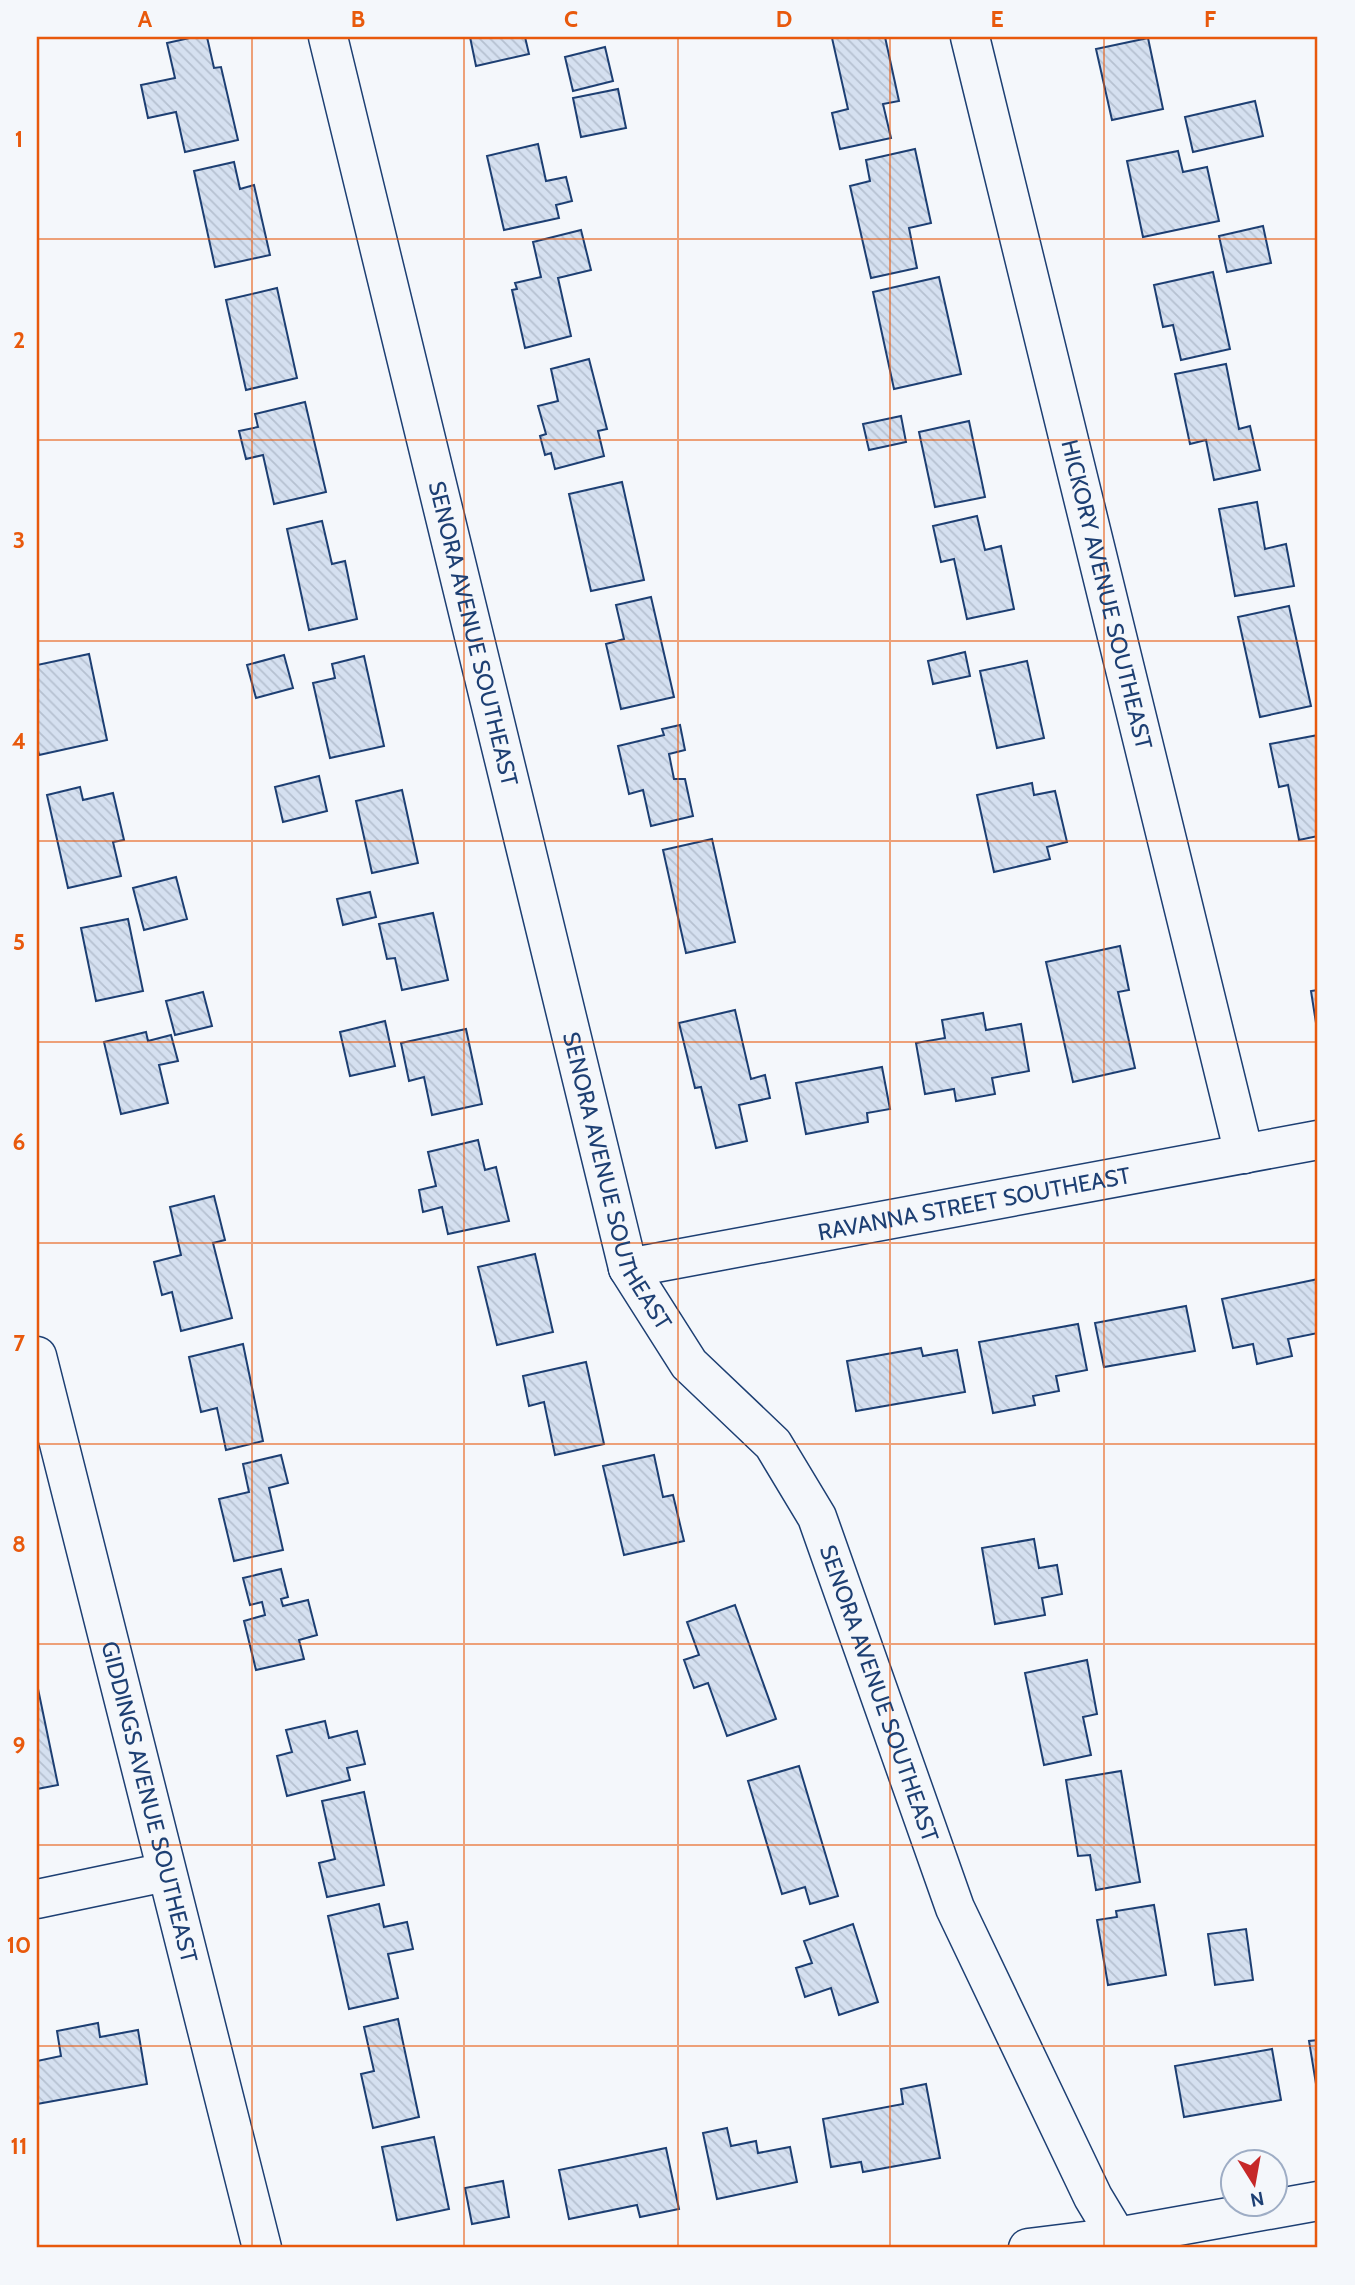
<svg xmlns="http://www.w3.org/2000/svg" width="1355" height="2285" font-family="Cabin,sans-serif">
  <style>
    .building { fill: url(#building-back-hatch); stroke: #1d3f73; stroke-width: 2 }
    .lines { fill: none; stroke-linecap: round; stroke-linejoin: round }
    .minor-casing { stroke: #1d3f73; stroke-width: 41 }
    .minor { stroke: #f4f7fb; stroke-width: 38 }
    .grid { fill: none; stroke: #e8590c; stroke-width: 2; stroke-opacity: 0.55 }
    .labels { text-anchor: middle; stroke-width: 5; stroke-linejoin: round; paint-order: stroke }
    .street-label { font-size: 23px; fill: #1d3f73; stroke: #f4f7fb }
    .neatline { fill: none; stroke: #e8590c; stroke-width: 2.5 }
    .grid-label { font-size: 23px; text-anchor: middle; font-weight: bold; fill: #e8590c }
  </style>
  <defs>
    <pattern id="building-back-hatch" width="6" height="6" patternUnits="userSpaceOnUse" patternTransform="scale(1.75)"><rect width="6" height="6" fill="#d5e0f0"/><path d="M-1 5l2 2M0 0l6 6M5-1l2 2" fill="none" stroke="#b6c1d1"/></pattern>
  </defs>
  <rect width="100%" height="100%" fill="#f4f7fb"/>
  <path class="building" d="M194,37H207L214,68L221,67L238,140L185,152L176,112L148,118L141,85L175,78L167,43Z
    M470,37H525L529,54L476,66Z
    M885,37L899,101L883,104L891,138L840,149L832,113L848,109L832,38Z
    M1148,38L1163,109L1112,120L1096,49Z
    M605,47L613,81L573,91L565,57Z
    M618,89L626,128L581,137L573,98Z
    M1255,101L1263,136L1193,152L1185,117Z
    M538,144L546,181L566,177L572,201L556,205L559,218L504,230L487,156Z
    M915,149L931,223L909,228L917,268L871,278L850,186L870,181L866,160Z
    M1178,151L1183,172L1207,167L1219,221L1143,237L1127,161Z
    M234,162L240,189L254,185L270,255L215,267L194,171Z
    M1263,226L1271,263L1227,272L1219,236Z
    M581,230L591,270L558,278L571,336L525,348L512,290L517,289L515,283L541,277L533,242Z
    M1213,272L1230,349L1181,360L1173,325L1163,327L1154,285Z
    M939,277L961,374L894,389L873,292Z
    M277,288L297,378L246,390L226,300Z
    M589,359L607,429L598,431L604,456L555,469L551,453L545,455L540,436L546,434L538,406L558,401L551,369Z
    M1226,364L1239,429L1250,426L1260,470L1214,480L1206,440L1190,444L1175,374Z
    M305,402L326,492L274,504L263,455L246,459L239,431L258,427L255,414Z
    M901,416L906,442L869,450L863,424Z
    M969,421L985,497L935,507L919,432Z
    M622,482L644,580L591,591L569,494Z
    M1257,502L1265,549L1286,544L1294,586L1235,596L1219,509Z
    M977,516L985,550L1001,546L1014,609L967,619L954,559L941,562L933,526Z
    M322,521L332,564L345,561L357,619L309,630L287,529Z
    M651,597L674,697L621,709L606,644L624,639L616,605Z
    M1289,606L1311,706L1260,717L1238,617Z
    M965,652L970,676L933,684L928,661Z
    M89,654L107,740L39,755L37,746V665Z
    M284,655L293,688L256,698L247,665Z
    M364,656L384,746L330,758L313,683L335,678L332,664Z
    M1027,661L1044,738L997,748L980,671Z
    M680,725L685,750L669,754L674,779H685L693,816L651,826L643,790L629,794L618,746L664,735L662,729Z
    M1318,735V836L1299,840L1288,785L1279,787L1270,744Z
    M319,776L327,811L283,822L275,787Z
    M1032,783L1034,795L1055,791L1067,842L1047,847L1050,859L994,872L977,795Z
    M80,787L83,800L113,793L124,840L113,842L121,876L68,888L47,795Z
    M402,790L418,863L372,873L356,801Z
    M712,839L735,942L686,953L663,850Z
    M176,877L187,919L144,930L133,888Z
    M370,892L376,917L343,925L337,899Z
    M433,913L448,980L402,990L395,958L387,959L379,924Z
    M128,919L143,991L96,1001L81,928Z
    M1120,946L1129,990L1118,992L1135,1068L1073,1082L1046,962Z
    M1318,990V1022L1316,1023L1311,991Z
    M203,992L212,1026L175,1035L166,1001Z
    M735,1010L751,1079L765,1075L770,1098L739,1105L747,1141L716,1148L701,1087L695,1088L679,1023Z
    M983,1013L986,1030L1021,1024L1029,1071L992,1078L995,1094L956,1101L954,1089L925,1094L916,1043L945,1038L942,1020Z
    M385,1021L395,1066L350,1076L340,1032Z
    M466,1029L482,1104L432,1115L424,1077L409,1081L401,1043Z
    M146,1032L148,1041L171,1035L178,1061L159,1065L168,1103L121,1114L104,1042Z
    M882,1067L890,1109L867,1113L868,1122L806,1134L796,1083Z
    M478,1140L485,1170L496,1167L509,1221L448,1234L442,1207L423,1212L419,1190L436,1186L428,1152Z
    M214,1196L225,1240L213,1243L232,1318L181,1331L172,1292L162,1295L154,1262L181,1255L170,1207Z
    M535,1254L553,1332L497,1345L478,1267Z
    M1318,1279V1333L1288,1339L1292,1356L1257,1364L1253,1344L1233,1348L1222,1299Z
    M1186,1306L1195,1351L1104,1367L1095,1323Z
    M1078,1324L1087,1370L1056,1376L1059,1391L1033,1396L1035,1405L993,1413L979,1342Z
    M243,1344L263,1441L226,1450L217,1408L201,1412L189,1357Z
    M921,1348L923,1356L957,1350L965,1392L856,1411L847,1361Z
    M586,1362L604,1444L555,1455L544,1402L529,1406L523,1376Z
    M281,1455L288,1483L269,1488L283,1550L234,1561L219,1499L249,1492L243,1464Z
    M654,1455L663,1497L673,1495L684,1541L624,1555L603,1466Z
    M1034,1539L1039,1568L1057,1565L1062,1594L1042,1598L1045,1615L995,1624L982,1548Z
    M281,1569L288,1597L281,1599L283,1606L308,1600L317,1635L299,1640L304,1659L256,1670L244,1621L265,1615L262,1602L250,1605L243,1578Z
    M735,1605L776,1719L727,1736L708,1683L694,1688L684,1660L699,1655L687,1622Z
    M1087,1660L1097,1714L1083,1717L1091,1755L1044,1765L1025,1673Z
    M37,1684L58,1785L37,1789Z
    M325,1721L329,1738L357,1731L365,1764L347,1768L350,1780L287,1796L277,1756L292,1752L286,1730Z
    M799,1766L838,1896L810,1904L805,1887L782,1894L748,1781Z
    M1121,1771L1140,1882L1096,1890L1090,1855L1078,1856L1066,1780Z
    M364,1792L384,1885L327,1897L319,1863L335,1859L322,1801Z
    M379,1904L384,1927L407,1922L413,1949L388,1954L398,1998L349,2009L328,1916Z
    M1154,1905L1166,1975L1108,1985L1097,1920L1117,1917L1116,1911Z
    M853,1924L878,2002L839,2015L831,1988L805,1997L796,1968L812,1963L804,1941Z
    M1246,1929L1253,1980L1215,1985L1208,1934Z
    M398,2019L419,2117L373,2128L361,2074L374,2071L364,2027Z
    M98,2023L100,2037L138,2030L147,2084L37,2104V2061L61,2056L57,2031Z
    M1318,2040V2090H1317L1309,2041Z
    M1272,2049L1281,2100L1184,2117L1175,2066Z
    M926,2084L940,2158L863,2172L861,2162L831,2167L823,2119L903,2104L901,2089Z
    M727,2128L731,2146L756,2141L758,2153L790,2147L797,2182L717,2199L703,2133Z
    M434,2137L449,2209L397,2220L382,2147Z
    M666,2148L679,2209L640,2217L637,2205L569,2219L559,2170Z
    M503,2181L509,2217L472,2224L465,2188Z"/>
  <g class="lines">
    <g class="minor-casing">
      <g id="minor">
        <path id="s1" d="M328,37L628,1268L689,1364L773,1444L817,1517L955,1908L1093,2197L1117,2237"/>
        <path id="s2" d="M970,37L1244,1154"/>
        <path id="s3" d="M628,1268L1318,1140"/>
        <path id="s4" d="M37,1356L262,2248"/>
        <path d="M37,1899L166,1872"/>
        <path d="M1028,2248L1117,2237L1318,2201"/>
      </g>
    </g>
    <use href="#minor" class="minor"/>
  </g>
  <path class="grid" d="M252,37V2248M464,37V2248M678,37V2248M890,37V2248M1104,37V2248M37,239H1318M37,440H1318M37,641H1318M37,841H1318M37,1042H1318M37,1243H1318M37,1444H1318M37,1644H1318M37,1845H1318M37,2046H1318"/>
  <g class="labels">
    <g class="street-label">
      <text dy="8" stroke="none"><textPath href="#s2" startOffset="574">HICKORY AVENUE SOUTHEAST</textPath></text>
      <text dy="8" stroke="none"><textPath href="#s1" startOffset="614">SENORA AVENUE SOUTHEAST</textPath></text>
      <text dy="8" stroke="none"><textPath href="#s1" startOffset="1181">SENORA AVENUE SOUTHEAST</textPath></text>
      <text dy="8" stroke="none"><textPath href="#s3" startOffset="352">RAVANNA STREET SOUTHEAST</textPath></text>
      <text dy="8" stroke="none"><textPath href="#s1" startOffset="1769">SENORA AVENUE SOUTHEAST</textPath></text>
      <text dy="8" stroke="none"><textPath href="#s4" startOffset="460">GIDDINGS AVENUE SOUTHEAST</textPath></text>
    </g>
  </g>
  <rect width="1355" height="2285" fill="none" stroke="#f4f7fb" stroke-width="77"/>
  <g transform="translate(1254 2183) rotate(169)"><circle r="33" fill="#f4f7fb" stroke="#9eadc5" stroke-width="2"/>
  <path d="M0-5L12 26L0 18L-12 26Z" fill="#c62828"/>
  <text y="-10" font-size="19" font-weight="bold" text-anchor="middle" fill="#1d3f73">N</text>
  </g>
  <rect x="38" y="38" width="1278" height="2208" class="neatline"/>
  <g class="grid-label">
    <text x="145" y="27">A</text>
    <text x="358" y="27">B</text>
    <text x="571" y="27">C</text>
    <text x="784" y="27">D</text>
    <text x="997" y="27">E</text>
    <text x="1210" y="27">F</text>
    <text x="19" y="147">1</text>
    <text x="19" y="348">2</text>
    <text x="19" y="548">3</text>
    <text x="19" y="749">4</text>
    <text x="19" y="950">5</text>
    <text x="19" y="1150">6</text>
    <text x="19" y="1351">7</text>
    <text x="19" y="1552">8</text>
    <text x="19" y="1753">9</text>
    <text x="19" y="1953">10</text>
    <text x="19" y="2154">11</text>
  </g>
</svg>
